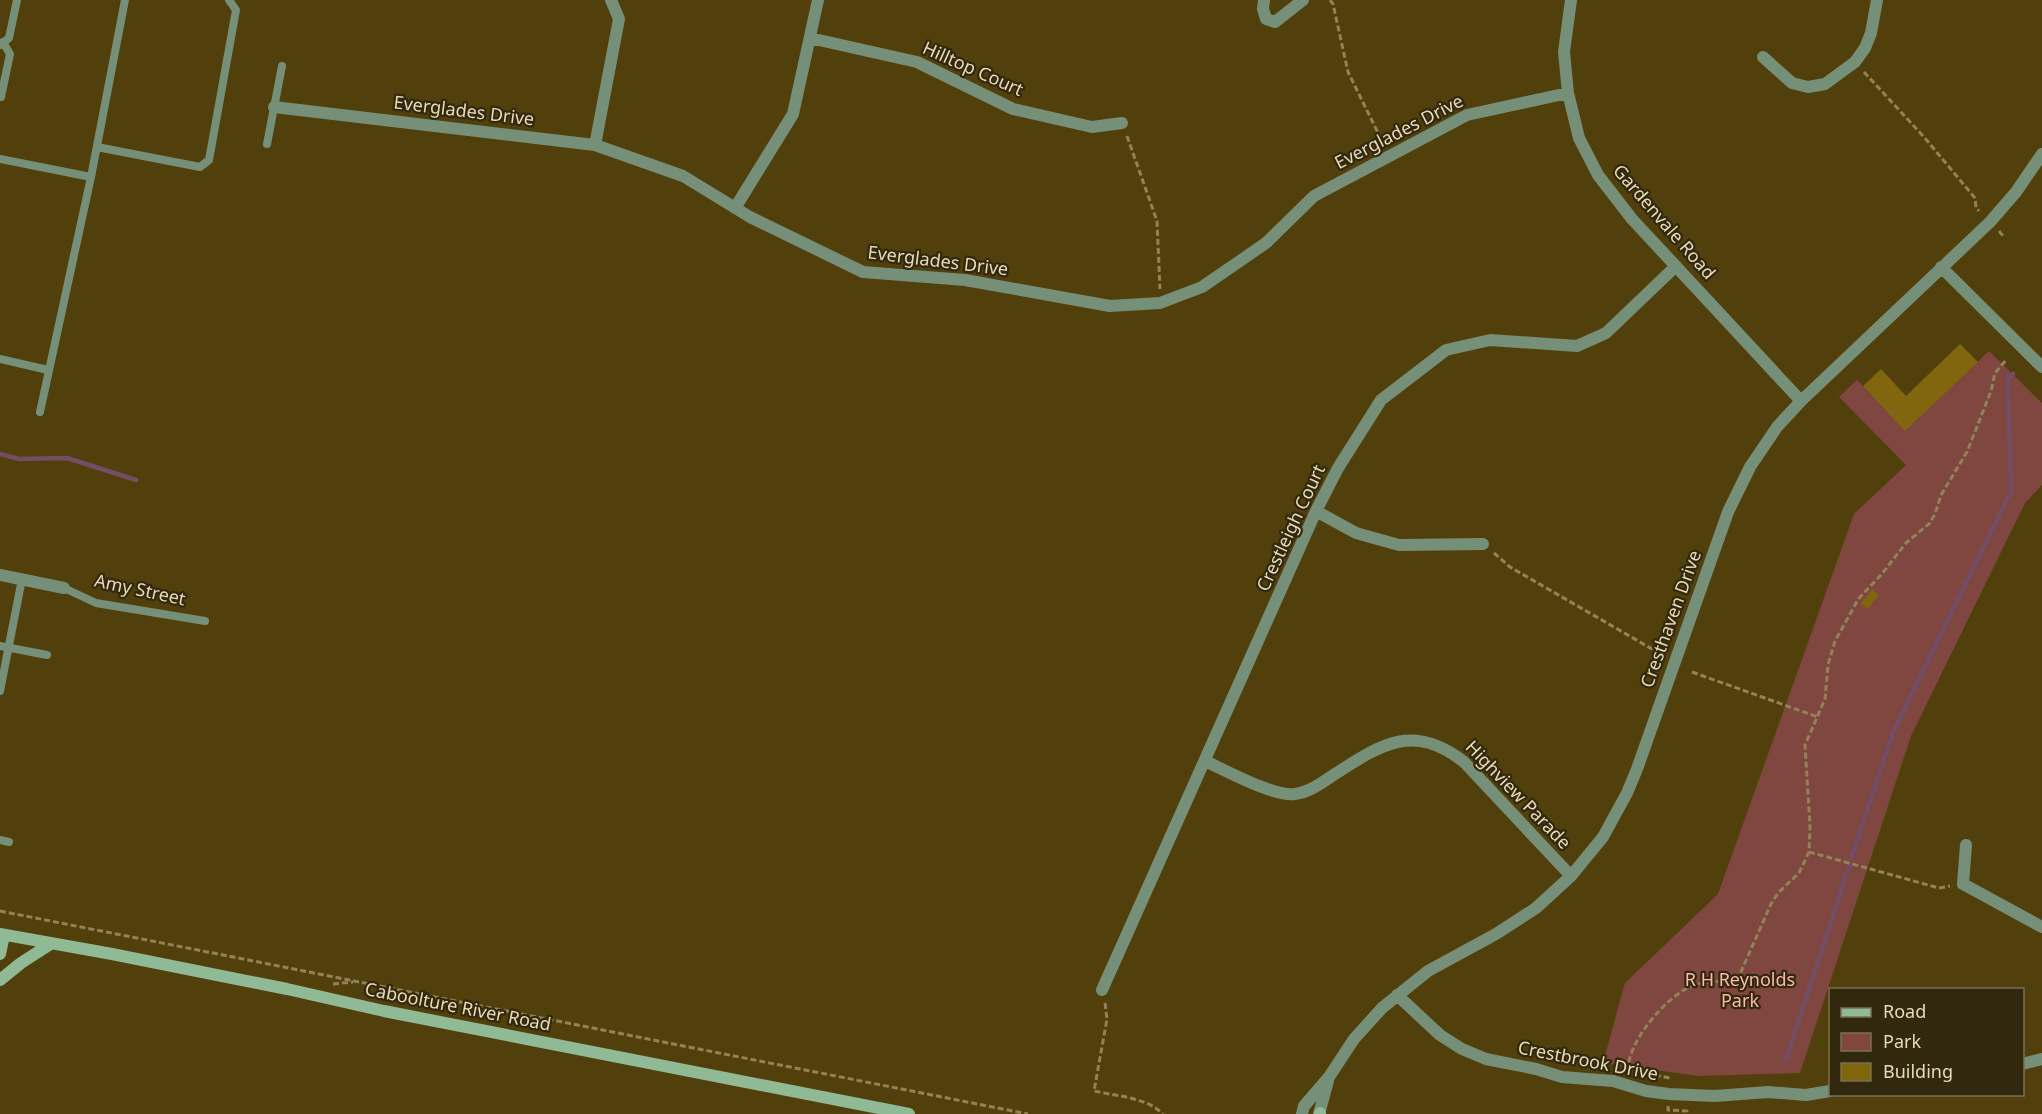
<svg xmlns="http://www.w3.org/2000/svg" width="2042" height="1114" font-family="'Noto Sans',sans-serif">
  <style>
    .green { fill: #7f4740 }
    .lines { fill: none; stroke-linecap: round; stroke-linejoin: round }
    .stream { stroke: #734d66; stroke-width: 4.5 }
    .building { fill: #82650f }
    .path { stroke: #928257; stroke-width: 3; stroke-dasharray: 6 3; stroke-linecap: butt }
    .lane { stroke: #758f78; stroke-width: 8 }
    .street { stroke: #758f78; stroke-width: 12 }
    .secondary { stroke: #90ba95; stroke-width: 12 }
    .labels { text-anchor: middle; stroke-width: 4.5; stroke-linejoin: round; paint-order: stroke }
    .street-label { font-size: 18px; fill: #e8dabb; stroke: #32280d }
    .park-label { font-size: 18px; fill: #fab8ae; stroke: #32280d }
  </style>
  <rect width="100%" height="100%" fill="#52400c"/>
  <path class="green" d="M1989,351L2042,403V485L2025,503L1911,736L1800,1073L1699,1076L1603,1063L1625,983L1718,894L1854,514L1906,465L1839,397L1857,380L1906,430Z"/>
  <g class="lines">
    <path class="stream" d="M0,454L19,459L67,458L136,480
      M1851,859L1894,730L2011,491L2008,391V378L2013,374
      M1786,1060L1849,866"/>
  </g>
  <path class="building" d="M1960,344L1978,362L1905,431L1863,386L1881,369L1906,396Z
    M1872,589L1879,595L1868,609L1860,604Z"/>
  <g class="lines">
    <path class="path" d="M1330,0L1333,4L1348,72L1383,143
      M1864,72L1924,137L1975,198L1976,207L1979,211
      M1127,136L1157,221L1160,289
      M1999,231L2003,236
      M1494,553L1510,567L1652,649L1654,653V666L1658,667
      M1692,672L1818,717
      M1809,852L1939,888L1950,886
      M0,911L1028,1114
      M333,984L353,982
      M1105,1003L1107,1019L1094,1091C1116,1096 1146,1097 1163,1114
      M1628,1071C1627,1042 1667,995 1694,985C1710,980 1722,985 1740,974L1771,904L1778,893L1799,873L1809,852L1810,826L1805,745L1825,699L1828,665L1835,641L1859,598L1881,575L1906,543L1930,523L1935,514L1941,495L1967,452L1991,391L1995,373L2006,360
      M1637,1072L1670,1078V1080
      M1668,1106V1110L1687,1111V1114"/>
    <path class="lane" d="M0,45L9,38L17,0
      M1,97L10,54L3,42
      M267,144L282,66
      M97,147L200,167L209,160L236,10L229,0
      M0,159L91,177
      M0,359L48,370
      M40,412L91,177L125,0
      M64,588L96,603L205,621
      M0,646L47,655
      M0,691L22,579
      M0,840L9,842"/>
    <path class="street" d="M1264,0L1263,9L1266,19L1275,22L1303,0
      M1571,0L1564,52L1568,93L1579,138L1598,175L1632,219L1801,401
      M810,38L917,62L1013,109L1092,127L1122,123
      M1763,57L1792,83L1808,87L1825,84L1855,62L1865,48L1871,33L1877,0
      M274,107L595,145L683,176L750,217L863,272L965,280L1110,306L1160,303L1202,287L1266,243L1314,196L1467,115L1568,93
      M595,145L619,19L611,0
      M735,208L793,114L818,0
      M1941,267L2042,367
      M1316,511L1356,533L1399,545L1483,544
      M0,575L64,588
      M1205,761C1225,770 1274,797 1295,794C1310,792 1323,782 1335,774C1383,743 1414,723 1464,762L1571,876
      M1966,845L1963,884L2042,927
      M1102,990L1316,511L1338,468L1381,400L1446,350L1490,340L1577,346L1606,333L1676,266
      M1397,995L1440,1035L1462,1049L1486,1059L1536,1069L1562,1077L1613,1081L1646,1091L1669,1094L1715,1096L1768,1092L1806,1095L1830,1091
      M2022,1064L2042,1059
      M1302,1114L1304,1106L1329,1077L1354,1039L1382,1008L1428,971L1496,934L1536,908L1571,876L1603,837L1627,793L1637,769L1728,512L1750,467L1777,427L1801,401L1990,222L2016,192L2042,154
      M1319,1114L1328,1081"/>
    <path class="secondary" d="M0,934L112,954L287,989L384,1011L909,1114
      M0,954L4,935
      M0,980L21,963L52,943
      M1320,1114V1113"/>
  </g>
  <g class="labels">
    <g class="street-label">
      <text transform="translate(973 69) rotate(24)" y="6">Hilltop Court</text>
      <text transform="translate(464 111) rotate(7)" y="6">Everglades Drive</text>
      <text transform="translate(1399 132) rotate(-27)" y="6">Everglades Drive</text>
      <text transform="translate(1664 222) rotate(49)" y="6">Gardenvale Road</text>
      <text transform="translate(938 261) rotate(7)" y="6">Everglades Drive</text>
      <text transform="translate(1291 528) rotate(-65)" y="6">Crestleigh Court</text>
      <text transform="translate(140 590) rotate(12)" y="6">Amy Street</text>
      <text transform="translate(1671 619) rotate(-70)" y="6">Cresthaven Drive</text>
      <text transform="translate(1518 795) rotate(46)" y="6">Highview Parade</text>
      <text transform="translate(458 1007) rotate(11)" y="6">Caboolture River Road</text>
      <text transform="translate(1588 1061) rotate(11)" y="6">Crestbrook Drive</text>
    </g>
    <g class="park-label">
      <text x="1740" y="986">R H Reynolds<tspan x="1740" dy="21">Park</tspan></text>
    </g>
  </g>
  <rect x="1829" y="988" width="195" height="108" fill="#32280d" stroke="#7b6f53" stroke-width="1.5"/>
  <rect x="1841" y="1008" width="30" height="9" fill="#90ba95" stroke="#7b6f53" stroke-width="1.5"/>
  <text x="1883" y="1018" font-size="18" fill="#e8dabb">Road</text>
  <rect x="1841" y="1033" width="30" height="18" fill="#7f4740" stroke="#7b6f53" stroke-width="1.5"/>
  <text x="1883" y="1048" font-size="18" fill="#e8dabb">Park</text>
  <rect x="1841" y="1063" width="30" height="18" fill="#82650f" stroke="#7b6f53" stroke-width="1.5"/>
  <text x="1883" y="1078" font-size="18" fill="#e8dabb">Building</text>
</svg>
